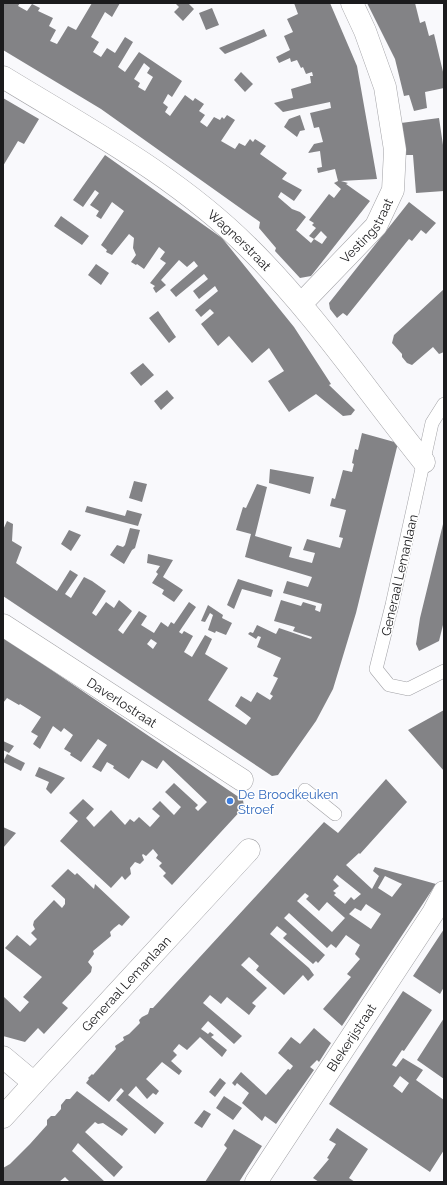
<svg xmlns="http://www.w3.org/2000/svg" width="447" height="1185" font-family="Raleway,sans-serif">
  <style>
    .building { fill: #838386; fill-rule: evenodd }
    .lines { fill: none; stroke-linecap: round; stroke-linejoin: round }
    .lane-casing { stroke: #a1a1a5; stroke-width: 14 }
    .street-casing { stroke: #a1a1a5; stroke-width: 23 }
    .secondary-casing { stroke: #a1a1a5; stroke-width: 23 }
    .lane { stroke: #fff; stroke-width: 13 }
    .street { stroke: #fff; stroke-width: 22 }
    .secondary { stroke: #fff; stroke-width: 22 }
    .shop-dot { fill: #3f7fe0; stroke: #fff; stroke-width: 1.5 }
    .labels { text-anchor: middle; stroke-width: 3; stroke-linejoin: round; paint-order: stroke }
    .street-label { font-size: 13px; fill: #1b1b1d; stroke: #fff }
    .shop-label { font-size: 13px; fill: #366cbe; stroke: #fff; text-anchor: start }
  </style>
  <rect width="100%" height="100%" fill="#f9f9fc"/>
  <path class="building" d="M3,3H20L18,6L27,11L32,4L40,8L38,11L53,18L49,26L56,30L50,41L57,44L68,26L76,30L92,3H120L112,17L105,12L91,37L99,42L93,52L101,57L107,48L115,53L125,37L133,42L118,67L125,72L139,52L182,81L172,97L168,94L163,103L168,107L165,112L170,116L185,95L193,101L195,98L204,104L199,111L205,115L200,122L207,127L214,117L220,120L222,117L224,119L227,115L235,120L221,141L235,149L239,143L245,146L250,139L253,142L255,139L266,146L260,154L287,173L282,179L302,190L294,201L281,192L278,197L292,209L300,212L306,217L296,230L311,243L314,239L322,244L327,237L321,231L314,239L309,236L316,228L312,225L314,223L309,220L329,194L334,198L341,189L334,183L338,181L335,169L318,173L317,168L322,167L320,151L308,153L314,144L323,142L319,127L314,128L310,113L331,108L330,102L283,112L274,103L293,98L291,89L311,83L310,76H313L312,72L306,74L303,67L301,68L297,60L291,62L290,58L279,63L276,57L290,50L284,36L293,32L287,19L298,14L294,3H330L357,66L377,179L341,181L348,183L346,184L370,201L311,276L300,278L275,251L276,248L259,228L260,222L101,109L3,50ZM144,63L150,68L147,73L153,77L145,91L138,87L140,83L134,79Z
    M175,3H188L194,9L183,21L174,12L179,7Z
    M367,3H415L420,23L425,21L429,36L434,34L444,76V88L425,92L427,108L414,111L409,95L404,96L395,59Z
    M212,8L219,25L206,30L199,13Z
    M264,29L267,36L249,44L225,54L219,48Z
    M241,72L253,84L245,92L234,80Z
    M3,98L39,119L24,144L18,141L3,166Z
    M300,115L305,130L300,131L297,137L284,127L289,119Z
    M439,118L443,145L444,144V191L416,193L413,155H406L401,123Z
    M105,155L222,238L294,327L331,384L329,385L355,410L351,415L343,416L316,394L289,412L268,381L284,371L269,348L252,363L229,336L218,346L201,324L214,313L210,309L201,317L195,310L218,291L215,286L199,299L193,291L208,279L204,274L176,297L170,290L198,266L194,261L187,267L179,260L161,280L166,285L156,293L153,288L155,286L150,283L166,263L160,259L165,252L159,247L144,269L137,264L136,265L131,262L136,255L133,248L134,238L129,234L112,255L106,252L107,250L101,245L124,211L112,202L101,219L96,216L99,211L90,205L99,193L95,190L83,207L73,200Z
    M409,202L436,223L426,234L421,230L412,241L409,239L347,316L343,313L337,318L330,309L329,303Z
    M61,216L89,236L82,245L54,226Z
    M96,264L109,273L101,285L88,275Z
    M444,289V352L439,354L433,347L412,365L407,363L402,357V354L392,343L394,335Z
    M158,311L176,337L169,343L149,318Z
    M143,363L154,375L141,386L130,373Z
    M167,390L174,398L161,410L154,401Z
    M362,433L398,443L379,520L356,613L333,689L316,721L278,775L272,776L3,596V530L7,521L13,524L12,541L22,547L16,563L57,591L70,570L78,575L65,594L71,598L84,577L92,581L106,591L92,613L96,616L106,602L114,608L119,600L132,611L118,630L123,634L139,611L147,616L141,625L154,633L161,622L168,627L171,622L174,624L189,602L196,607L179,632L182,634L184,631L193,636L184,652L192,657L205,635L212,639L205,654L228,668L208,700L246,725L251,718L235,706L241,696L251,702L257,692L270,700L273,696L270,694L278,678L273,676L281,658L257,647L261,637L258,636L256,639L248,634L250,632L253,633L257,625L276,634L279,628L311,639L312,637L293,631L295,627L274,621L281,600L301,606L303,602L316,606L315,610L320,612L322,604L283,593L287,581L308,587L312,577L245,557L251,534L236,530L243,507L246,508L257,484L267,487L255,536L292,547L289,557L312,563L315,553L303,550L307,539L340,548L343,538L339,537L346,510L330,506L332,498L335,499L343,470L352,472L354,464L352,463L355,449L358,450ZM151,639L157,643L153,649L147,644Z
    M270,469L314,477L310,494L269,483Z
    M134,481L147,484L142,502L129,498Z
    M87,506L125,516L127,510L142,514L138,526L85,512Z
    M444,520V626L443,625L439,641L419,651L416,644L420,618Z
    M130,528L140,530L135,548L132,550L124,564L110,555L117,545L123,547L125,545Z
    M69,530L81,535L71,551L61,544Z
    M148,554L173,560L163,577L183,590L174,602L162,594L164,590L152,583L158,574L156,572L160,566L147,563Z
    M238,579L273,590L271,597L242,589L234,609L227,605Z
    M208,605L223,615L222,618L232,623L226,635L216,631L215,633L208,630L213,615L210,613L205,622L201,621Z
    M3,637L243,800L244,807L172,885L163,876L166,873L159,866L162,863L156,858L158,855L153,849L146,856L143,854L142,855L144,860L140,864L135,862L130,868L131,874L125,880L122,876L111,888L60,841L78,821L69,813L83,799L94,809L86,818L94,827L111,810L125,825L130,819L134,822L139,817L150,827L160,816L152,809L160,801L174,815L181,807L165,792L174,783L198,805L195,808L198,811L207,802L163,760L157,769L142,760L129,779L113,768L114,766L107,762L101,772L92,767L107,745L98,739L81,762L70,755L71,753L64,749L73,735L64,728L61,732L53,726L40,749L33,744L38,736L31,732L41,717L20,704L19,705L7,698L3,703Z
    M444,710V771L408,730Z
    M3,741L14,746L9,753L3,750Z
    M7,754L25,763L21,771L3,762Z
    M39,767L65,778L51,794L46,789L49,782L35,776Z
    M386,779L407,802L360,854L359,853L346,865L372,889L379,876L373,871L375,867L436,884L342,1026L323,1009L351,977L347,974L360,959L355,954L360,945L346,935L336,948L331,944L327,948L289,913L284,918L325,955L318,963L316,961L313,964L283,938L287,934L277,926L270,934L309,968L314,975L308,981L303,975L284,995L256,970L259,966L249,957L241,965L267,988L252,1003L256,1006L249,1015L227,997L221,1004L210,995L203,1003L242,1036L234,1044L208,1021L201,1029L208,1034L210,1032L214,1035L211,1037L227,1050L222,1057L200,1037L187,1050L179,1044L173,1051L177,1055L171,1061L182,1071L179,1075L162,1062L146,1079L159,1091L156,1095L153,1093L147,1099L136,1086L128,1095L164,1123L155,1134L116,1100L124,1091L121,1088L109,1102L86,1083L89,1079L88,1078L92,1074L93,1075L116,1049L115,1046L124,1040L123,1037L129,1034L140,1023L139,1020L142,1017L148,1014L150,1008H153L324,822L338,833ZM337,875L361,894L354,900L351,897L345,904L334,895L336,893L333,891L339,886L333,880ZM385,876L402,884L392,897L378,888ZM305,893L309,896L306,899L319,911L327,902L345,918L332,932L297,901ZM366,904L381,914L371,929L349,914L355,908L361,911Z
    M3,827L16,833L3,848Z
    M68,869L75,875L77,873L94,889L95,884L130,917L122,926L119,924L114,928L110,932L111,936L93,951L94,954L88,962L92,967L91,972L62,1003L68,1008L44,1034L38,1028L25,1042L3,1036L4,997L20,1012L29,1002L23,997L42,977L5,948L17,935L30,946L37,939L31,933L35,929L33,925L34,921L54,900L62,908L65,904V899L51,886Z
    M444,929V987L440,994L413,976Z
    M403,991L432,1010L404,1051L402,1050L392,1065L396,1067L403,1058L423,1070L416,1080L444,1100V1150L430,1172L329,1104ZM400,1076L409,1083L402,1093L393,1086Z
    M444,1018V1079L417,1060Z
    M314,1028L331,1043L319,1062L317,1060L310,1067L314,1070L276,1124L265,1116L262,1121L242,1103L249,1093L237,1083L235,1086L232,1083L241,1072L266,1095L288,1069L290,1070L293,1066L278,1053L291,1037L300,1044Z
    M220,1078L226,1083L215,1097L209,1092Z
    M77,1091L128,1129L122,1136L103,1123L98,1124L95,1122L85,1132L123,1167L114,1177L78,1143L72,1151L105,1182H70L65,1177L59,1182H3V1168L10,1164L30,1144L47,1125V1120L51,1116H55L61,1109V1105L66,1099H70Z
    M224,1096L242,1108L233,1120L216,1108Z
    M204,1110L211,1114L202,1128L194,1123Z
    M337,1128L368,1149L349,1178L355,1182H319L313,1178L329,1159L327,1158L336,1144L329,1140Z
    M234,1129L262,1146L239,1182H205L227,1148L224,1145Z"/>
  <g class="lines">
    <g class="lane-casing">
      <path id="lane" d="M444,404L432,423L392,605L376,669L389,685L408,689L444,671
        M305,790L335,814"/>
    </g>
    <g class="street-casing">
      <g id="street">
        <path id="s1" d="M3,77C88,129 177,176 248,247C314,312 366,390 424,462"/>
        <path id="s2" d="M301,304L376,226L393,190L395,150L385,87L365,31L352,3"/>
        <path id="s3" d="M3,625L242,780"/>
        <path id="s4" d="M3,1057L34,1083L249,850"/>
        <path id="s5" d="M256,1182L433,913L444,892"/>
      </g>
    </g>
    <g class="secondary-casing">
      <path id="secondary" d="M3,1117L34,1083"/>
    </g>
    <use href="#lane" class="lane"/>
    <use href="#street" class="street"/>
    <use href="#secondary" class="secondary"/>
  </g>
  <circle class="shop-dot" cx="230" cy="801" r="4"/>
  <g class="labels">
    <g class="street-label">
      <text dy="5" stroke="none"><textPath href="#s2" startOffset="99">Vestingstraat</textPath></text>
      <text dy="5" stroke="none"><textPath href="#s1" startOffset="288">Wagnerstraat</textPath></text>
      <text transform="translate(399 575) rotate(-77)" y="5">Generaal Lemanlaan</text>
      <text dy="5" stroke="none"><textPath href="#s3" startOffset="142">Daverlostraat</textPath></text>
      <text dy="5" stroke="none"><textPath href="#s4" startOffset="176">Generaal Lemanlaan</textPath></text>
      <text dy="5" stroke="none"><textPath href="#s5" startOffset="173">Blekerijstraat</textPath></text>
    </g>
    <g class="shop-label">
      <text x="238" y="799">De Broodkeuken<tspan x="238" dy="15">Stroef</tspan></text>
    </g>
  </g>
  <rect width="447" height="1185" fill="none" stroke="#1b1b1d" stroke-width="8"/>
</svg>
